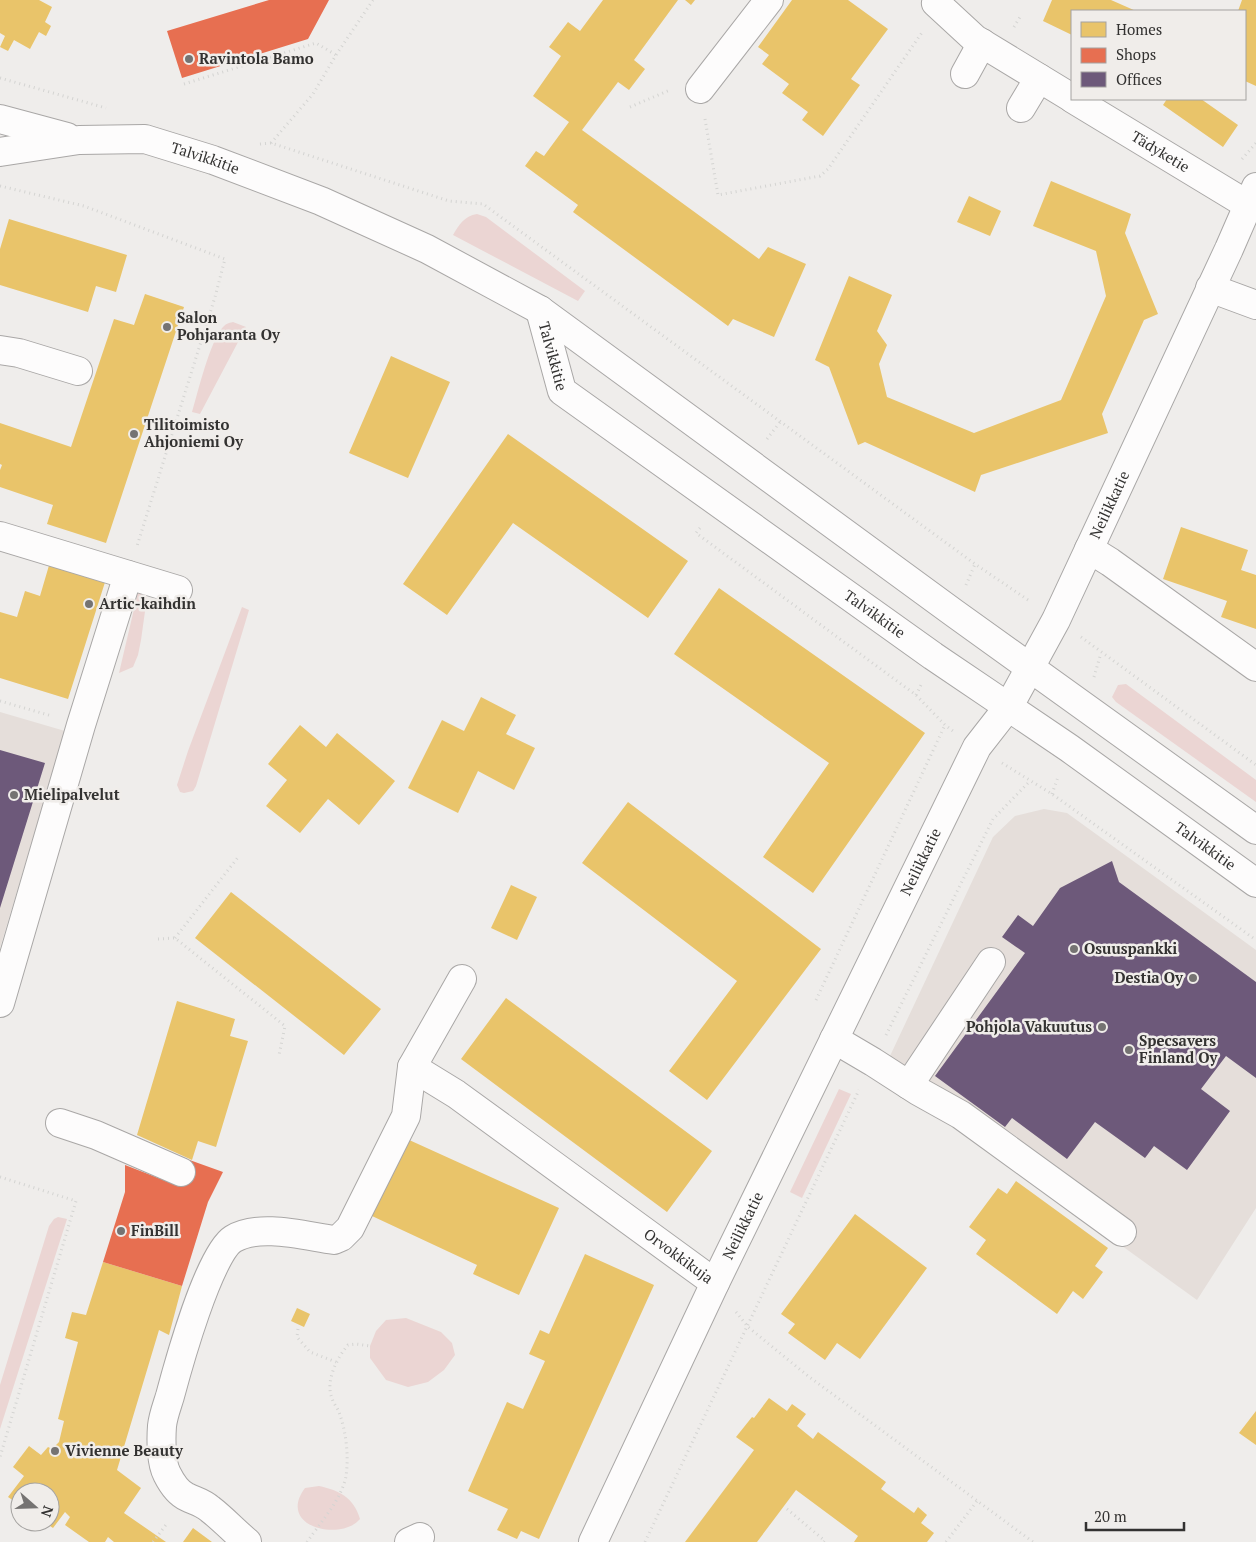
<svg xmlns="http://www.w3.org/2000/svg" width="1256" height="1542" font-family="'PT Serif',serif">
  <style>
    .built { fill: #e5deda }
    .green { fill: #ebd5d3 }
    .homes { fill: #e9c46a }
    .shops { fill: #e76f51 }
    .offices { fill: #6d597a }
    .lines { fill: none; stroke-linecap: round; stroke-linejoin: round }
    .minor-casing { stroke: #a9a7a6; stroke-width: 30 }
    .major-casing { stroke: #a9a7a6; stroke-width: 30 }
    .path { stroke: #d4d4d2; stroke-width: 3; stroke-dasharray: 1 4; stroke-linecap: butt }
    .minor { stroke: #fdfcfc; stroke-width: 28 }
    .major { stroke: #fdfcfc; stroke-width: 28 }
    .poi-dot { fill: #757372; stroke: #f0edea; stroke-width: 2 }
    .labels { text-anchor: middle; stroke-width: 5; stroke-linejoin: round; paint-order: stroke }
    .poi-label { font-size: 15px; font-weight: bold; fill: #333231; stroke: #f0edea; text-anchor: start }
    .street-label { font-size: 15px; fill: #333231; stroke: #f0edea }
  </style>
  <rect width="100%" height="100%" fill="#efedeb"/>
  <path class="built" d="M0,712L65,731L0,948Z
    M1044,809L1067,813L1256,950V1208L1197,1300L882,1073L993,837L1015,816Z"/>
  <path class="green" d="M477,214L486,217L585,291L578,301L453,235C459,225 464,216 477,214Z
    M233,322L246,327L200,414L192,412C198,392 210,341 223,327C226,324 228,323 233,322Z
    M138,592L147,597L141,640L138,655L133,667L119,673Z
    M242,607L249,610L196,786L193,791L184,793L180,792L177,785L188,751Z
    M1126,684L1256,780V802L1116,702L1112,697L1118,685Z
    M839,1089L851,1094L802,1198L790,1192Z
    M58,1217L67,1219L0,1429V1385L49,1226L54,1219Z
    M406,1318L441,1332L452,1343L455,1355L444,1370L428,1382L408,1387L386,1380L370,1358V1346L376,1331L386,1320Z
    M319,1486C338,1490 354,1497 360,1519C341,1542 276,1527 305,1488Z"/>
  <path class="homes" d="M0,0H39L52,7L45,22L51,26L46,36L39,32L30,49L14,40L8,51L0,47L5,36L0,33Z
    M603,0H678L634,60L645,69L629,90L618,82L582,130L759,259L768,247L806,264L774,337L733,319L728,326L573,212L578,205L525,166L536,151L544,156L569,122L533,96L561,56L549,47L568,22L580,31Z
    M685,0H695L691,5Z
    M792,0H848L888,29L851,79L860,85L823,136L802,120L808,112L782,93L789,84L762,64L769,55L758,47Z
    M1052,0H1111L1136,11H1072V35L1043,21Z
    M1242,0H1256V86L1245,81V11H1238Z
    M1167,99H1201L1238,125L1223,147L1163,105Z
    M1051,181L1131,214L1125,233L1158,314L1144,320L1102,414L1108,433L981,475L975,492L865,442L858,445L829,367L815,360L849,276L892,295L877,331L887,345L879,364L887,397L974,433L1061,400L1106,296L1096,251L1033,226Z
    M969,196L1001,211L990,236L957,222Z
    M9,219L127,255L116,292L96,286L88,312L0,285V249Z
    M145,294L184,307L106,543L47,524L53,505L0,487V470L2,465L0,464V423L71,447L114,319L134,325Z
    M391,356L450,382L408,478L349,453Z
    M508,434L688,561L648,618L513,523L447,615L403,584Z
    M1181,527L1248,550L1241,570L1256,575V629L1221,617L1227,601L1163,579Z
    M50,562L106,579L68,699L0,678V612L17,617L25,591L40,596Z
    M719,588L925,733L813,893L763,857L829,763L674,654Z
    M481,697L516,715L506,734L535,748L514,790L478,771L458,813L408,788L442,720L464,731Z
    M300,725L326,747L337,733L395,781L359,825L328,799L300,833L266,806L287,780L268,764Z
    M628,802L821,949L707,1100L669,1071L737,981L582,863Z
    M511,885L537,897L517,940L491,928Z
    M231,892L381,1009L344,1055L195,938Z
    M506,998L712,1151L667,1212L461,1059Z
    M177,1001L235,1019L230,1036L248,1041L216,1147L198,1141L192,1160L137,1135Z
    M407,1139L559,1208L519,1295L473,1274L477,1265L372,1216Z
    M1016,1181L1108,1248L1095,1266L1103,1272L1083,1299L1073,1291L1057,1314L976,1254L986,1240L969,1227L998,1188L1007,1194Z
    M855,1214L927,1268L860,1359L837,1343L825,1360L788,1333L795,1324L781,1314Z
    M585,1254L654,1285L539,1539L521,1531L517,1539L497,1530L508,1509L468,1491L507,1402L523,1409L545,1361L529,1354L540,1330L549,1334Z
    M103,1262L182,1286L169,1335L159,1330L117,1470L141,1488L124,1513L166,1542H114L108,1537L105,1542H89L65,1525L70,1517L65,1512L53,1528L44,1522H50V1492H20V1505L8,1497L24,1476L13,1467L29,1446L41,1455L48,1447L52,1449L59,1442L64,1421L58,1419L78,1342L65,1338L72,1312L86,1315Z
    M297,1308L310,1314L304,1327L291,1321Z
    M769,1398L787,1411L792,1404L806,1414L797,1426L813,1439L818,1432L886,1482L881,1489L914,1513L918,1507L927,1515L921,1523L934,1533L927,1542H854L858,1536L796,1490L757,1542H685L754,1450L736,1437L752,1417L754,1418Z
    M1256,1411V1445L1239,1433Z
    M193,1528L212,1542H183Z"/>
  <path class="shops" d="M269,0H329L308,39L182,78L167,31Z
    M184,1158L223,1172L208,1202L182,1286L103,1262L125,1192V1165L179,1186Z"/>
  <path class="offices" d="M0,750L45,763L0,908Z
    M1112,861L1119,882L1256,982V1078L1226,1056L1201,1089L1230,1111L1187,1170L1154,1146L1145,1158L1095,1122L1067,1159L1012,1118L1005,1127L935,1076L1025,953L1002,937L1018,915L1033,926L1060,888Z"/>
  <g class="lines">
    <g class="minor-casing">
      <g id="minor">
        <path d="M937,0L936,3L975,39L1072,98"/>
        <path d="M965,74L982,43"/>
        <path d="M700,89L769,0"/>
        <path id="s1" d="M1073,99L1248,205"/>
        <path d="M1021,108L1039,78"/>
        <path d="M1210,288L1256,305"/>
        <path d="M0,350L19,353L78,371"/>
        <path d="M0,536L178,590"/>
        <path d="M1089,549L1110,562L1256,667"/>
        <path id="s2" d="M462,979L412,1067L456,1094L715,1283"/>
        <path d="M0,1003L81,725L128,575"/>
        <path d="M834,1039L873,1062L918,1091L961,1115L1122,1232"/>
        <path d="M909,1085L991,962"/>
        <path d="M60,1123L96,1135L181,1172"/>
        <path d="M247,1542C234,1531 223,1519 210,1509C202,1502 195,1501 187,1497C178,1493 171,1482 167,1474C161,1463 161,1439 162,1426C163,1416 167,1406 170,1396C178,1366 209,1254 233,1239C259,1223 305,1236 334,1240L341,1237L350,1228L406,1116L412,1067"/>
        <path d="M409,1542L420,1537"/>
        <path id="s3" d="M593,1542L715,1283L977,747L1009,706L1056,620L1229,249L1256,187"/>
      </g>
    </g>
    <g class="major-casing">
      <g id="major">
        <path d="M0,119L67,137"/>
        <path id="s4" d="M0,152L79,140L145,139L213,160L321,201L427,249L540,310L954,613L1256,830"/>
        <path id="s5" d="M540,310L562,391L933,656L1069,748L1256,883"/>
      </g>
    </g>
    <path class="path" d="M1014,27L1020,17
      M0,78L106,108
      M184,84L316,43L336,55
      M630,107L670,90
      M705,119L718,195L820,176L828,169L923,31
      M271,143L313,94L336,55L373,0
      M260,144L271,143L449,201L483,204L975,564L1031,602
      M1242,159L1256,143
      M0,186L84,206L225,259L215,297L137,546
      M767,439L780,422
      M170,442L181,446
      M700,528L696,533L916,695L945,725L953,731
      M966,585L975,564
      M1081,637L1256,765
      M1094,677L1101,653
      M916,695L921,685
      M0,701L52,716
      M1002,763L1052,794L1256,940
      M1052,794L1058,777
      M175,938L239,856
      M158,939L175,938L285,1026L279,1055
      M816,1000L945,725
      M886,1035L993,819L1030,781
      M0,1177L76,1201L0,1457
      M736,1312L748,1327L808,1376L1033,1542
      M298,1329L297,1337L310,1352L336,1362
      M787,1509L825,1541L824,1542
      M153,1542L168,1522
      M307,1542C320,1523 342,1499 346,1476C349,1456 346,1431 339,1412C337,1407 333,1403 332,1398C325,1381 337,1358 348,1345L356,1344L370,1346
      M645,1542L859,1090
      M946,1542L977,1501"/>
    <use href="#minor" class="minor"/>
    <use href="#major" class="major"/>
  </g>
  <g class="poi-dot">
    <circle cx="189" cy="59" r="5"/>
    <circle cx="167" cy="327" r="5"/>
    <circle cx="134" cy="434" r="5"/>
    <circle cx="89" cy="604" r="5"/>
    <circle cx="14" cy="795" r="5"/>
    <circle cx="1074" cy="949" r="5"/>
    <circle cx="1193" cy="978" r="5"/>
    <circle cx="1102" cy="1027" r="5"/>
    <circle cx="1129" cy="1050" r="5"/>
    <circle cx="121" cy="1231" r="5"/>
    <circle cx="55" cy="1451" r="5"/>
  </g>
  <g class="labels">
    <g class="poi-label">
      <text x="199" y="64">Ravintola Bamo</text>
      <text x="177" y="323">Salon<tspan x="177" dy="17">Pohjaranta Oy</tspan></text>
      <text x="144" y="430">Tilitoimisto<tspan x="144" dy="17">Ahjoniemi Oy</tspan></text>
      <text x="99" y="609">Artic-kaihdin</text>
      <text x="24" y="800">Mielipalvelut</text>
      <text x="1084" y="954">Osuuspankki</text>
      <text x="1183" y="983" text-anchor="end">Destia Oy</text>
      <text x="1092" y="1032" text-anchor="end">Pohjola Vakuutus</text>
      <text x="1139" y="1046">Specsavers<tspan x="1139" dy="17">Finland Oy</tspan></text>
      <text x="131" y="1236">FinBill</text>
      <text x="65" y="1456">Vivienne Beauty</text>
    </g>
    <g class="street-label">
      <text dy="5" stroke="none"><textPath href="#s1" startOffset="102">Tädyketie</textPath></text>
      <text dy="5" stroke="none"><textPath href="#s4" startOffset="209">Talvikkitie</textPath></text>
      <text dy="5" stroke="none"><textPath href="#s5" startOffset="48">Talvikkitie</textPath></text>
      <text dy="5" stroke="none"><textPath href="#s3" startOffset="1160">Neilikkatie</textPath></text>
      <text dy="5" stroke="none"><textPath href="#s5" startOffset="468">Talvikkitie</textPath></text>
      <text dy="5" stroke="none"><textPath href="#s5" startOffset="872">Talvikkitie</textPath></text>
      <text dy="5" stroke="none"><textPath href="#s3" startOffset="755">Neilikkatie</textPath></text>
      <text dy="5" stroke="none"><textPath href="#s3" startOffset="350">Neilikkatie</textPath></text>
      <text dy="5" stroke="none"><textPath href="#s2" startOffset="428">Orvokkikuja</textPath></text>
    </g>
  </g>
  <rect x="1071" y="10" width="175" height="90" fill="#f0edea" stroke="#a4a2a0"/>
  <rect x="1081" y="22" width="25" height="15" fill="#e9c46a" stroke="#a4a2a0"/>
  <text x="1116" y="35" font-size="15" fill="#333231">Homes</text>
  <rect x="1081" y="48" width="25" height="15" fill="#e76f51" stroke="#a4a2a0"/>
  <text x="1116" y="60" font-size="15" fill="#333231">Shops</text>
  <rect x="1081" y="72" width="25" height="15" fill="#6d597a" stroke="#a4a2a0"/>
  <text x="1116" y="85" font-size="15" fill="#333231">Offices</text>
  <g transform="translate(35 1507) rotate(110)"><circle r="24" fill="#f0edea" stroke="#a4a2a0"/>
  <path d="M0-4L9 19L0 12L-9 19Z" fill="#757372"/>
  <text y="-8" font-size="14" font-weight="bold" text-anchor="middle" fill="#333231">N</text>
  </g>
  <path d="M1086 1522v8h98v-8" fill="none" stroke="#333231" stroke-width="2.5"/>
  <text x="1094" y="1522" font-size="15" fill="#333231" stroke="#f0edea" stroke-width="4" paint-order="stroke">20 m</text>
</svg>
